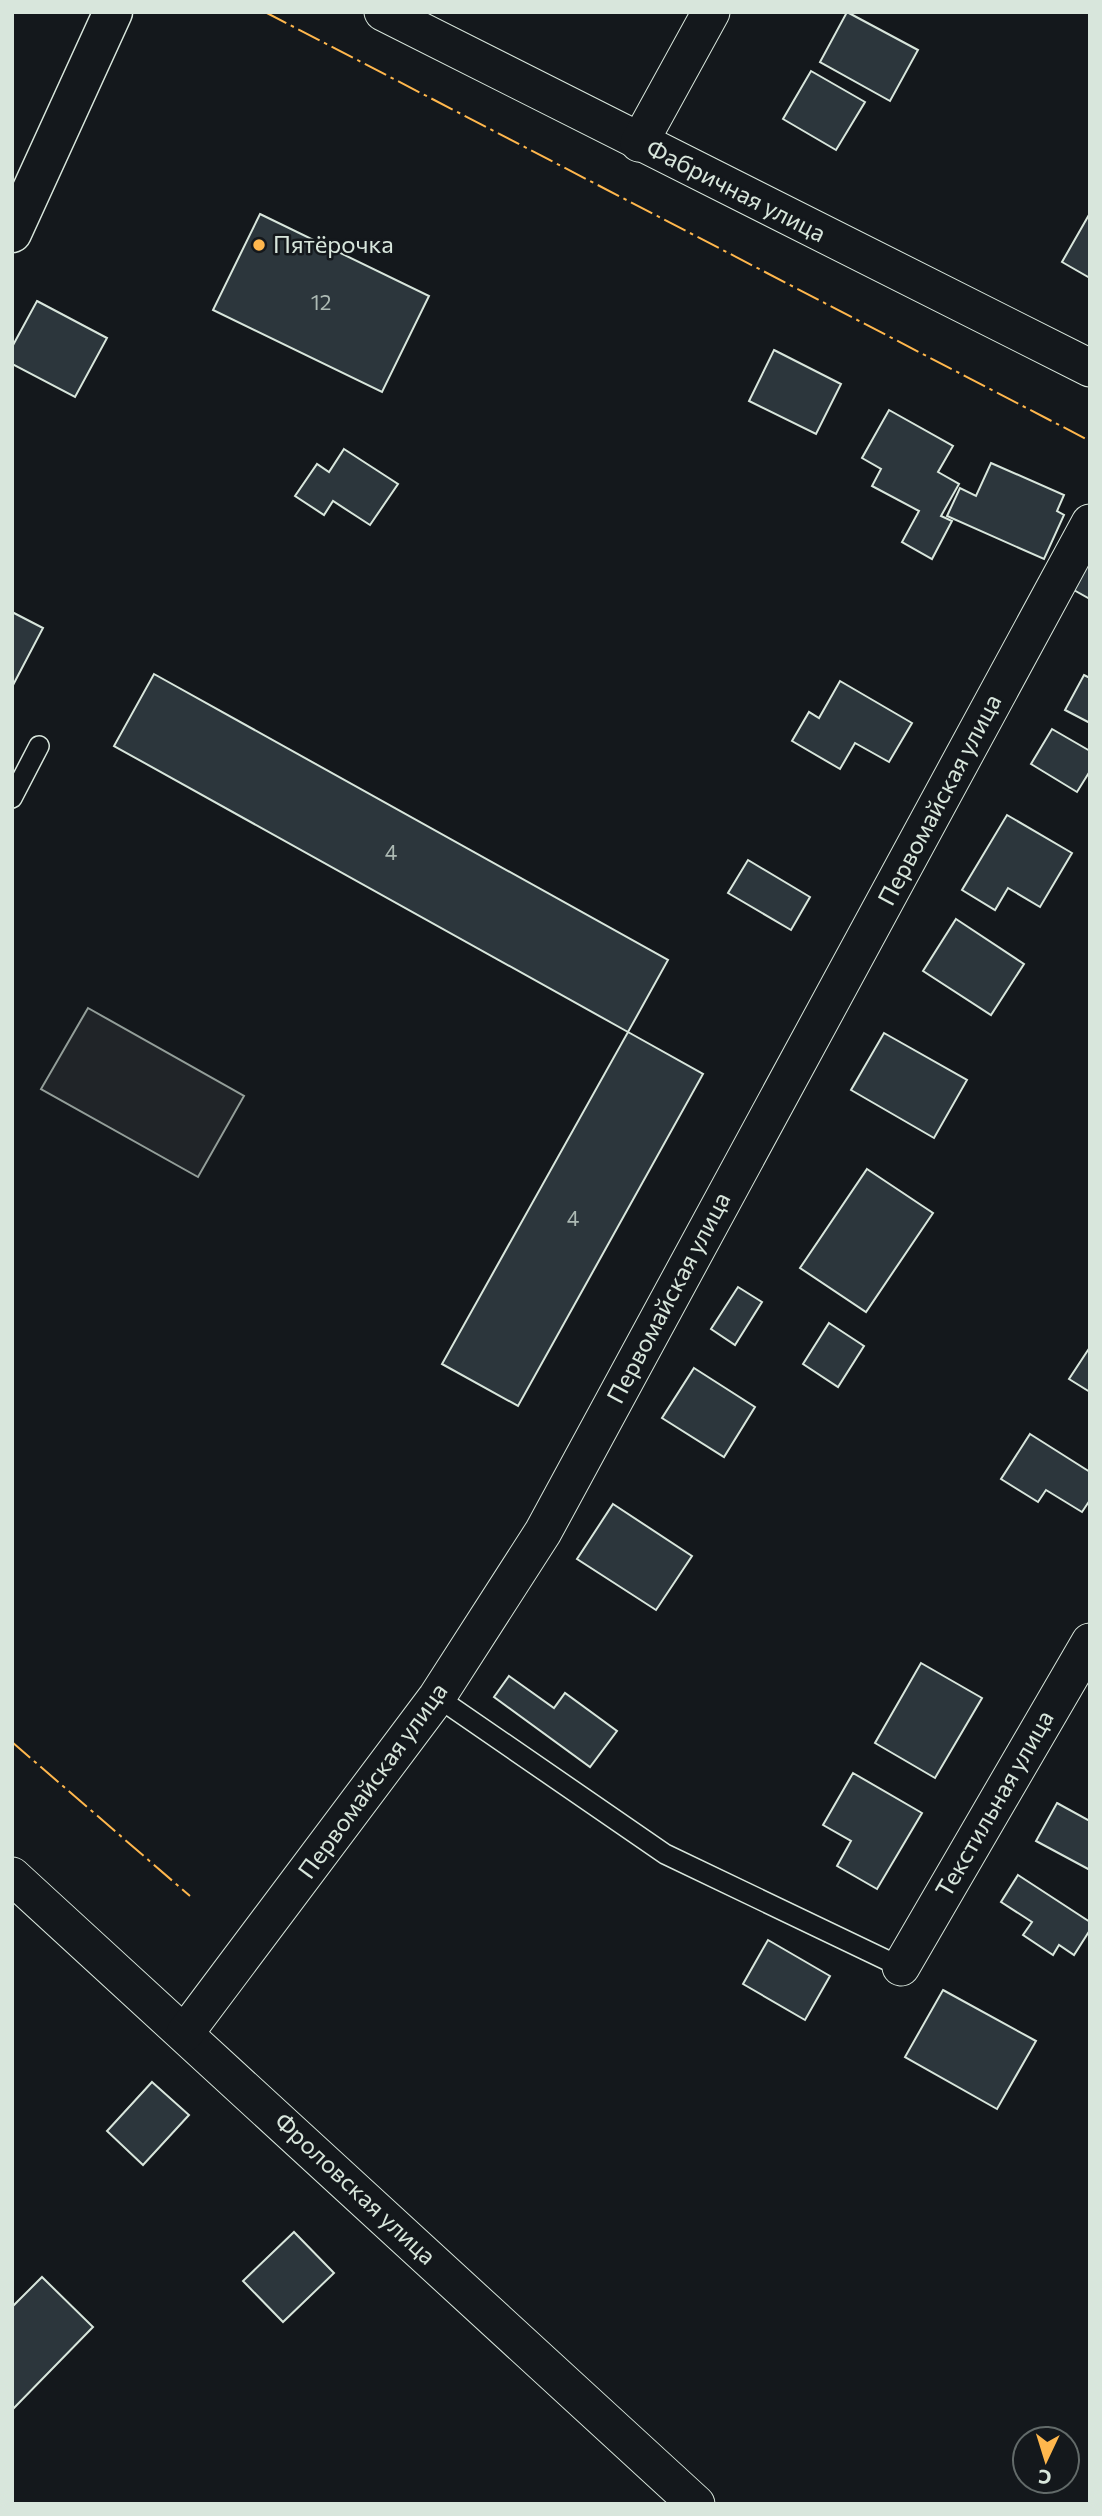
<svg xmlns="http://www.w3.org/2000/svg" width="1102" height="2516" viewBox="0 0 1102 2516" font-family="Commissioner,sans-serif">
	<rect width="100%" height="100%" fill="#14181c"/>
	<path fill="#202428" stroke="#939e99" stroke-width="2" d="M 88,1008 L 244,1096 L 198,1177 L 41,1089 Z"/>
	<g fill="#2c363c" stroke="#d8e6dc" stroke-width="2">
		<path d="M 847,12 L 918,50 L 890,101 L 820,62 Z"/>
		<path d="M 811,71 L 865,102 L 836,150 L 783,119 Z"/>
		<path d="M 1090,213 L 1090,278 L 1062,262 Z"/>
		<path d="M 260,214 L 429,296 L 382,392 L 213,310 Z"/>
		<path d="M 37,301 L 107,338 L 75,397 L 12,364 L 12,347 Z"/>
		<path d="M 774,350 L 841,384 L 816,434 L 749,401 Z"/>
		<path d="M 889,410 L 953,446 L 938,472 L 959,484 L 941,516 L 952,521 L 932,559 L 902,542 L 919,511 L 872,486 L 881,469 L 862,458 Z"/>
		<path d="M 344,449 L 398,484 L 370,525 L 333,501 L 324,515 L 295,496 L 317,464 L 329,472 Z"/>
		<path d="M 991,463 L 1064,495 L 1057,511 L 1064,515 L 1044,559 L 947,516 L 960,488 L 976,496 Z"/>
		<path d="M 1090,559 L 1090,599 L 1072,589 Z"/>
		<path d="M 12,612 L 43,628 L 12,687 Z"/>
		<path d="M 154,674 L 668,960 L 628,1032 L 114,746 Z"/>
		<path d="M 1084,675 L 1090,678 L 1090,723 L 1065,710 Z"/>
		<path d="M 840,681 L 912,723 L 889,762 L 855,743 L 840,769 L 792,741 L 809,712 L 819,718 Z"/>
		<path d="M 1052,729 L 1090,751 L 1090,771 L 1077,792 L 1031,764 Z"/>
		<path d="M 1007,815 L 1072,853 L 1040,907 L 1008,888 L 995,910 L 962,890 Z"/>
		<path d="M 748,860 L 810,897 L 791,930 L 728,893 Z"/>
		<path d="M 956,919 L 1024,964 L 991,1015 L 923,971 Z"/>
		<path d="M 628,1032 L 703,1074 L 518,1406 L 442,1364 Z"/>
		<path d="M 884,1033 L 967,1080 L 934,1138 L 851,1090 Z"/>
		<path d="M 867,1169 L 933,1213 L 866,1312 L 800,1268 Z"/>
		<path d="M 738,1287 L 762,1302 L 735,1345 L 711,1329 Z"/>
		<path d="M 829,1323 L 864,1346 L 838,1387 L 803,1364 Z"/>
		<path d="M 1090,1347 L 1090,1392 L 1069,1379 Z"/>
		<path d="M 694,1368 L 755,1407 L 724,1457 L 662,1418 Z"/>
		<path d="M 1030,1434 L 1090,1472 L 1090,1500 L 1082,1512 L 1046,1490 L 1038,1502 L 1001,1479 Z"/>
		<path d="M 613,1504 L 692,1556 L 656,1610 L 577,1559 Z"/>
		<path d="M 921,1663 L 982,1698 L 935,1778 L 875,1743 Z"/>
		<path d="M 509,1676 L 554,1708 L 565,1693 L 617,1731 L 590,1767 L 494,1697 Z"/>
		<path d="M 853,1773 L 922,1813 L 877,1889 L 837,1866 L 851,1841 L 823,1825 Z"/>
		<path d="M 1057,1803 L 1090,1821 L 1090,1870 L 1036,1841 Z"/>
		<path d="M 1018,1875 L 1090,1922 L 1090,1930 L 1074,1955 L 1059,1945 L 1053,1955 L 1023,1935 L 1032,1922 L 1001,1902 Z"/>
		<path d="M 768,1940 L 830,1976 L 805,2020 L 743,1984 Z"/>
		<path d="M 943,1990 L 1036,2041 L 997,2109 L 905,2057 Z"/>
		<path d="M 152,2082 L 189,2115 L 143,2165 L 107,2131 Z"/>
		<path d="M 294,2232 L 334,2273 L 283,2322 L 243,2281 Z"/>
		<path d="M 42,2277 L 93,2327 L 12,2410 L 12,2307 Z"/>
	</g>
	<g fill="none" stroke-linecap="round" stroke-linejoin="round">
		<g stroke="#d8e6dc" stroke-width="22">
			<g id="service">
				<path d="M 12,798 L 39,746"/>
				<path d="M 437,1697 L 665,1854 L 901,1967"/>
			</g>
		</g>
		<g stroke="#d8e6dc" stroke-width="39">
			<g id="minor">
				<path d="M 383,12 L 1090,368"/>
				<path d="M 639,143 L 711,12"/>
				<path d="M 12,1876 L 696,2504"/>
				<path d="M 901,1967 L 1090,1642"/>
				<path d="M 185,2033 L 437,1697 L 543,1532 L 1090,523"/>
			</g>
		</g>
		<g stroke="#d8e6dc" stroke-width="41">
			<path id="tertiary" d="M 12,233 L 113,12"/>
		</g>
		<use href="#service" stroke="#14181c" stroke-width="19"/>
		<use href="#minor" stroke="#14181c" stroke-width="37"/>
		<use href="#tertiary" stroke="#14181c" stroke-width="38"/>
		<g stroke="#ffb74d" stroke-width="2" stroke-dasharray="24 5 3.5 5" stroke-linecap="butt">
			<path d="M 265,12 L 1090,441"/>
			<path d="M 12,1742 L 190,1896"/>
		</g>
	</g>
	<circle fill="#ffb74d" stroke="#14181c" stroke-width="2.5" cx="259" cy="245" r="7"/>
	<g text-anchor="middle" stroke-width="5" stroke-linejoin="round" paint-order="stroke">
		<g font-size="21" fill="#adbab4">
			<text x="321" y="310">12</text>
			<text x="391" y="860">4</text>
			<text x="573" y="1226">4</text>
		</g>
		<g font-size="24" fill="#d8e6dc" stroke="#14181c">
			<text transform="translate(736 191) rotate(27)" y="8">Фабричная улица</text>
			<text transform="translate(940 800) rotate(-62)" y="8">Первомайская улица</text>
			<text transform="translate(669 1298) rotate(-62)" y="8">Первомайская улица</text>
			<text transform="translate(373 1781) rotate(-54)" y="8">Первомайская улица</text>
			<text transform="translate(995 1804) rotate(-60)" y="8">Текстильная улица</text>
			<text transform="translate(355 2189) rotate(43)" y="8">Фроловская улица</text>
		</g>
		<g font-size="24" fill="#d8e6dc" stroke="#14181c" text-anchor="start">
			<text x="273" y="253">Пятёрочка</text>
		</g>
	</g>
	<rect width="1102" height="2516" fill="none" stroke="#d8e6dc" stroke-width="28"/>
	<g transform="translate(1046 2460) rotate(184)"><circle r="33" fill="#14181c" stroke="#626a69" stroke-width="2"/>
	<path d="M0-5L12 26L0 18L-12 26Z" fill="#ffb74d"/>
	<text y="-10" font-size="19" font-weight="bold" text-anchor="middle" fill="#d8e6dc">С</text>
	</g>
</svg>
